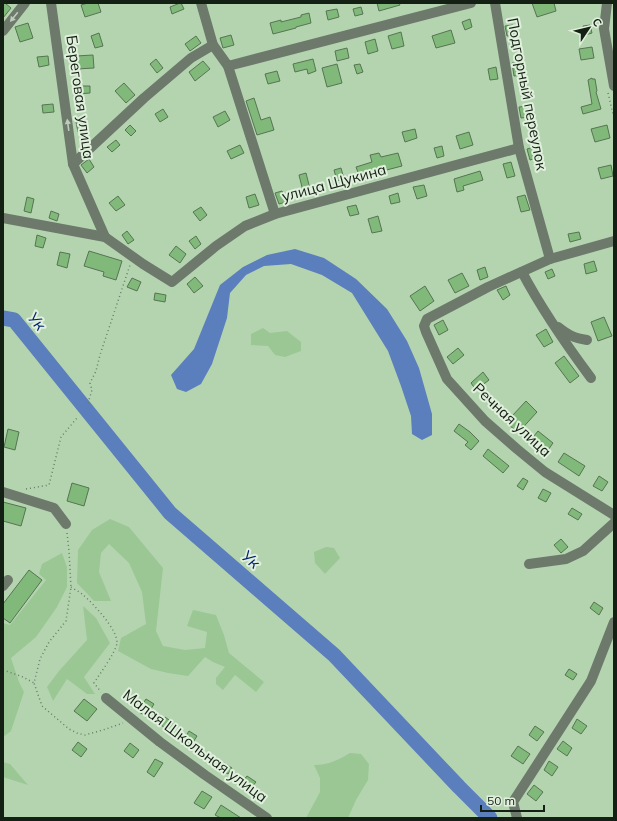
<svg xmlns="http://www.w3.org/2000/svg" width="617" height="821" viewBox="0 0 617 821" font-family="Mulish,sans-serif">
	<rect width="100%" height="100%" fill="#b4d4b0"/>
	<g fill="#9bc795">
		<path d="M 263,328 L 270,333 L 287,331 L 301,342 L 301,351 L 285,357 L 275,355 L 268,346 L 251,345 L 251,334 Z"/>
		<path d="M 110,519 L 129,527 L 163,568 L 156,631 L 163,646 L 185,650 L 205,648 L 207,632 L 187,626 L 193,610 L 216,615 L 224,635 L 229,653 L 264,682 L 256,692 L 235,675 L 223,690 L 216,684 L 216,678 L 225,667 L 213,662 L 205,657 L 188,676 L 168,673 L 151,669 L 118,651 L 121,638 L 146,624 L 142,592 L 129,563 L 109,544 L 101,553 L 99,572 L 111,601 L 94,601 L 77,583 L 78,550 L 92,530 Z"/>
		<path d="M 326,547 L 334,548 L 340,558 L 325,574 L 315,563 L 314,552 Z"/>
		<path d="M 62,553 L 67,567 L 67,587 L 57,607 L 36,637 L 11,658 L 19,682 L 24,692 L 11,731 L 3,737 L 3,623 L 10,625 L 46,580 L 39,574 L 42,564 Z"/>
		<path d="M 83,606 L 96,618 L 110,643 L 84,677 L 95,694 L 87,694 L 67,679 L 53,701 L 47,687 L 59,671 L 87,640 Z"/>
		<path d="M 350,753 L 361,754 L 369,764 L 368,780 L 356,800 L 348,818 L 306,818 L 320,792 L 320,778 L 314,765 C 329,765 338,760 350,753 Z"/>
		<path d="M 3,762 L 10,764 L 28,785 L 3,777 Z"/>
	</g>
	<path fill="#5b7ebd" d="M 295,249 L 324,258 L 356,279 L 387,309 L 407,341 L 419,368 L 432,414 L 432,435 L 422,440 L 412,434 L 411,416 L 401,386 L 388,351 L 352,293 L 322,275 L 291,264 L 264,266 L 246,275 L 230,293 L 227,318 L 212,364 L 201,384 L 186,392 L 177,389 L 171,375 L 194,349 L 220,285 L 243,267 L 267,255 Z"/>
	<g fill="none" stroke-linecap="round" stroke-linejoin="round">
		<path stroke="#5b7ebd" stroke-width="15" d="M 3,318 L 14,320 L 170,513 L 334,655 L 459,787 L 490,818"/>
	</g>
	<g fill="#81b97a" stroke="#577453">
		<path d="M 3,3 L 5,3 L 11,8 L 3,18 Z"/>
		<path d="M 88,3 L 98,3 L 101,12 L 85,17 L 81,5 Z"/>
		<path d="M 180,3 L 181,3 L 184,9 L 172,14 L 170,7 Z"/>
		<path d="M 377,3 L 399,3 L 400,5 L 379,11 Z"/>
		<path d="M 532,3 L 554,3 L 556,11 L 537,17 Z"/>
		<path d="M 361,7 L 363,14 L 355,16 L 353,9 Z"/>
		<path d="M 337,9 L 339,17 L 328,20 L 326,11 Z"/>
		<path d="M 309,13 L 311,23 L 296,27 L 296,28 L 273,34 L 270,23 L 281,20 L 281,22 L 301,17 L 301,15 Z"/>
		<path d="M 470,19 L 472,27 L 465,30 L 462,22 Z"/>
		<path d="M 28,23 L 33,38 L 20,42 L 15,27 Z"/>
		<path d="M 513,25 L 514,35 L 507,36 L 505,26 Z"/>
		<path d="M 590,25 L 592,33 L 585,35 L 583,26 Z"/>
		<path d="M 451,30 L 455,43 L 436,48 L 432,36 Z"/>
		<path d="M 401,32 L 404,46 L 392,49 L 388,36 Z"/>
		<path d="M 99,33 L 103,46 L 95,48 L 91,36 Z"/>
		<path d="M 231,35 L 234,45 L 223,48 L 220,38 Z"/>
		<path d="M 196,36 L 201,43 L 190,51 L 185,44 Z"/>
		<path d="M 375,39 L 378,51 L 368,54 L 365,42 Z"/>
		<path d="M 592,47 L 594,58 L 581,60 L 579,49 Z"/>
		<path d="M 347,48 L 349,58 L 337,61 L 335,51 Z"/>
		<path d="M 93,55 L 94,68 L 77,69 L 76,56 Z"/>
		<path d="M 48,56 L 49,65 L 39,67 L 37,57 Z"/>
		<path d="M 156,59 L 163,68 L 157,73 L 150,64 Z"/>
		<path d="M 313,59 L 316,71 L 308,74 L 307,69 L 295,72 L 293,64 Z"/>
		<path d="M 203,61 L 210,69 L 195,81 L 189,72 Z"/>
		<path d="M 520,62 L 523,75 L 514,76 L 512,63 Z"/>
		<path d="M 337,64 L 342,83 L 327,87 L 322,68 Z"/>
		<path d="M 360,64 L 363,72 L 357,74 L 354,65 Z"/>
		<path d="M 496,67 L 498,79 L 490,80 L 488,69 Z"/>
		<path d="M 277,71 L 280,81 L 268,84 L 265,74 Z"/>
		<path d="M 592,78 L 592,79 L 595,79 L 597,91 L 596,92 L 601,109 L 583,114 L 581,107 L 592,104 L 588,80 Z"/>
		<path d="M 124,83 L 135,95 L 126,103 L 115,91 Z"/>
		<path d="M 77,86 L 90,86 L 90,93 L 78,94 Z"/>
		<path d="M 254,98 L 261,120 L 270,117 L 274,130 L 257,135 L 246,101 Z"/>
		<path d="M 53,104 L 54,112 L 43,113 L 42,105 Z"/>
		<path d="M 528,106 L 530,117 L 521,118 L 519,107 Z"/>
		<path d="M 163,109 L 168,117 L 160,122 L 155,114 Z"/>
		<path d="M 225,111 L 230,120 L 218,127 L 213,117 Z"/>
		<path d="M 83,121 L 84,130 L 78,132 L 76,122 Z"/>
		<path d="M 130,125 L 136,131 L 131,136 L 125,130 Z"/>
		<path d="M 607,125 L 610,138 L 595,142 L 591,129 Z"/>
		<path d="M 415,129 L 417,138 L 405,142 L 402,132 Z"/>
		<path d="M 469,132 L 473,145 L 460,149 L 456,136 Z"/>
		<path d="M 116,140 L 120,145 L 112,152 L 107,147 Z"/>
		<path d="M 240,145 L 244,153 L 231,159 L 227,151 Z"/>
		<path d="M 442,146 L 444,156 L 437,158 L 434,148 Z"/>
		<path d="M 537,146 L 540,157 L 530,160 L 527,149 Z"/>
		<path d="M 379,153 L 381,157 L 398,153 L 402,166 L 375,173 L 374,171 L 359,175 L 356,167 L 372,162 L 370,155 Z"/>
		<path d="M 89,159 L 94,167 L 87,173 L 81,165 Z"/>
		<path d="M 511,162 L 515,176 L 507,178 L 503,164 Z"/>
		<path d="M 611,165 L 613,176 L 601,179 L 598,168 Z"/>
		<path d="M 341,168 L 344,179 L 337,181 L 334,170 Z"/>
		<path d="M 480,171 L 483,180 L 463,186 L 464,190 L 457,192 L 454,179 Z"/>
		<path d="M 306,173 L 310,189 L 303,191 L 299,175 Z"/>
		<path d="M 424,185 L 427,196 L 417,199 L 413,187 Z"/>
		<path d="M 282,191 L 286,202 L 279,204 L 275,193 Z"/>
		<path d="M 398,193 L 400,202 L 391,204 L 389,196 Z"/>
		<path d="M 255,194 L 259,205 L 249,208 L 246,197 Z"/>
		<path d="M 525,195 L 530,210 L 521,212 L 517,197 Z"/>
		<path d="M 118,196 L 125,205 L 116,211 L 109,203 Z"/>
		<path d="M 27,197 L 34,199 L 31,213 L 24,211 Z"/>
		<path d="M 356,205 L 359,214 L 350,216 L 347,207 Z"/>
		<path d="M 201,207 L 207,215 L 200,221 L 193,212 Z"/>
		<path d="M 51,211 L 59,214 L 57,221 L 49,218 Z"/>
		<path d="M 378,216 L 382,231 L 372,233 L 368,219 Z"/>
		<path d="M 127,231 L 134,240 L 128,244 L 122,235 Z"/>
		<path d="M 579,232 L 581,239 L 570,242 L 568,234 Z"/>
		<path d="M 37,235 L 46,238 L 43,248 L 35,246 Z"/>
		<path d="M 196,236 L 201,244 L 195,249 L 189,241 Z"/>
		<path d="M 176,246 L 186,254 L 180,263 L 169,255 Z"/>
		<path d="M 89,251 L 122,261 L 116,280 L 103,276 L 104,272 L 84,266 Z"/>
		<path d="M 60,252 L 70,254 L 67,268 L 57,265 Z"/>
		<path d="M 594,261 L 597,271 L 586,274 L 584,264 Z"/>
		<path d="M 485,267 L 488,277 L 480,280 L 477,270 Z"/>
		<path d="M 552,269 L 555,276 L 548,279 L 545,272 Z"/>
		<path d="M 462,273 L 469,286 L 455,293 L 448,280 Z"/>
		<path d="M 195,277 L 203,286 L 194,293 L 187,284 Z"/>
		<path d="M 132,278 L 141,282 L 137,291 L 127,287 Z"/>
		<path d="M 425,286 L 434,301 L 420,311 L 410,296 Z"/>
		<path d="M 506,286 L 510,295 L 503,300 L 497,290 Z"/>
		<path d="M 155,293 L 166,295 L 165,302 L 154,300 Z"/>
		<path d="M 604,317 L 612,336 L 598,341 L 591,322 Z"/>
		<path d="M 443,320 L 448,330 L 439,335 L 434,325 Z"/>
		<path d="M 546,329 L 553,342 L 544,347 L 536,335 Z"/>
		<path d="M 458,348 L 464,355 L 453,364 L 447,357 Z"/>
		<path d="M 564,356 L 579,376 L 570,383 L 555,363 Z"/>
		<path d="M 483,372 L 489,380 L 476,390 L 471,383 Z"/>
		<path d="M 526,401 L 537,412 L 518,433 L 507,423 L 512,416 Z"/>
		<path d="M 459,424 L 470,432 L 479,441 L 471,450 L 465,445 L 468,442 L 454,431 Z"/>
		<path d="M 8,429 L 19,432 L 15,450 L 4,447 Z"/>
		<path d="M 538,431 L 553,443 L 546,453 L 530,441 Z"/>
		<path d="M 488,449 L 509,466 L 503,473 L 483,456 Z"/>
		<path d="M 564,453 L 585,466 L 579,476 L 558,462 Z"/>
		<path d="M 599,476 L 608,482 L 602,491 L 593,486 Z"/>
		<path d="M 523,478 L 528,481 L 523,490 L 517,486 Z"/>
		<path d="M 72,483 L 89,488 L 84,506 L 67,501 Z"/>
		<path d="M 543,489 L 551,493 L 546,502 L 538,498 Z"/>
		<path d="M 3,502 L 26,508 L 21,526 L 3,521 Z"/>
		<path d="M 572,508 L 582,514 L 578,520 L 568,514 Z"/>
		<path d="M 561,539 L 568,547 L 561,553 L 554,545 Z"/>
		<path d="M 29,570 L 42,580 L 10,623 L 3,618 L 3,604 Z"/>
		<path d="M 594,602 L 603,608 L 599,615 L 590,608 Z"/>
		<path d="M 569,669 L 577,674 L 573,680 L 565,675 Z"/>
		<path d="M 84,699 L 97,709 L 87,721 L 74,711 Z"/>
		<path d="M 146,699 L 154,704 L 146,717 L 138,711 Z"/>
		<path d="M 165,717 L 173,723 L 167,730 L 160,724 Z"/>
		<path d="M 577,719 L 587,726 L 581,734 L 572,728 Z"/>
		<path d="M 535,726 L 544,732 L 537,741 L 529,735 Z"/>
		<path d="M 189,731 L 197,736 L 190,747 L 182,742 Z"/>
		<path d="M 563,741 L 572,748 L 567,756 L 557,749 Z"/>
		<path d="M 78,742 L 87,749 L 81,757 L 72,750 Z"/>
		<path d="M 130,743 L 139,750 L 133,758 L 124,751 Z"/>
		<path d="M 518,746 L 530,754 L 523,764 L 511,756 Z"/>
		<path d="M 155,759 L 163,763 L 154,777 L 147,772 Z"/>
		<path d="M 549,761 L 558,767 L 552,776 L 544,770 Z"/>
		<path d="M 224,763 L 232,768 L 228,774 L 220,769 Z"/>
		<path d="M 247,776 L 256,782 L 250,789 L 241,783 Z"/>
		<path d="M 534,785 L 543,792 L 536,801 L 527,794 Z"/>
		<path d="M 202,791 L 212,797 L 204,809 L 194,803 Z"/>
		<path d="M 221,805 L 241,818 L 221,818 L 215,815 Z"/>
	</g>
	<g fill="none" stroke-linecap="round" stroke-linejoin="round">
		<g stroke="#687e65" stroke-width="1.5" stroke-dasharray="1 3" stroke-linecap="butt">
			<path d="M 608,93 L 614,118"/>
			<path d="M 88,403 L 92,390 L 90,383 L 96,371 L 100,355 L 130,265"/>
			<path d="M 26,489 L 49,485 L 61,437 L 77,418"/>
			<path d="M 67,533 L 69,551 L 71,587 L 66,621 L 49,642 L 40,659 L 34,683 L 42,706 L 69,729 L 77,733 L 85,735 L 103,730 L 123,723"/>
			<path d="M 71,587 C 74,589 78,591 82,594 C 92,602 118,630 117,643 C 116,652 99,675 94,683 L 101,692"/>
			<path d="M 3,670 L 23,677 L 34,683"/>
		</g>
		<g stroke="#6c796b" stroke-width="10">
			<path d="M 51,3 L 73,164 L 105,237"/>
			<path d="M 201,3 L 213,45 L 228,66 L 275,214"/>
			<path d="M 495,3 L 519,148 L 550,259"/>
			<path d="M 607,3 L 604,29 L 614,86"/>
			<path d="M 3,31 L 25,3"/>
			<path d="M 228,66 L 471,3"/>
			<path d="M 73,164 L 144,98 L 191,58 L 213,45"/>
			<path d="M 3,218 L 105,237 L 143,264 L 172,282 L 216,246 L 245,226 L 275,214 L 519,148"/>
			<path d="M 614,241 L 550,259 L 488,287 L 427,319 L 424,326 L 426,332 L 447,379 L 485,421 L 517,449 L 545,472 L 614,515"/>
			<path d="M 522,272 C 542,310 565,343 591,378"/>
			<path d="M 558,327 C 568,335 574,338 587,340"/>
			<path d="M 3,492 L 54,508 L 66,524"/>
			<path d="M 529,564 L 566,559 L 583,551 L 614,523"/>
			<path d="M 3,586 L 8,580"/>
			<path d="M 106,698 L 160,742 L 205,775 L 267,818"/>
			<path d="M 517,818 L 513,802 L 591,681 L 614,622"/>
		</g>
	</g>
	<defs><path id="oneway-solid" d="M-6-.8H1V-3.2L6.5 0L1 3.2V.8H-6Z"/></defs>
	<g fill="#bdccbb">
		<use href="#oneway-solid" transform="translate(14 17) rotate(129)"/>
		<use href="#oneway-solid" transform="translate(68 125) rotate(-98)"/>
	</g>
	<g text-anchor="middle" stroke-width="4" stroke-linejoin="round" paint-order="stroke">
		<g font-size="15" fill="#142013" stroke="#e0f0dd">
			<text transform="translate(527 94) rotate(79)" y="5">Подгорный переулок</text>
			<text transform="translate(80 97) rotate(82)" y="5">Береговая улица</text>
			<text transform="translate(334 183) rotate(-15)" y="5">улица Щукина</text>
			<text transform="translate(512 420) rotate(43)" y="5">Речная улица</text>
			<text transform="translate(195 746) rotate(37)" y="5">Малая Школьная улица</text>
		</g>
		<g font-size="16" font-style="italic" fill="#00236f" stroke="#e0f0dd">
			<text transform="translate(37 321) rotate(50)" y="6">Ук</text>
			<text transform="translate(251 559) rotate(41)" y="6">Ук</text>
		</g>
	</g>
	<rect width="617" height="821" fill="none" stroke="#142013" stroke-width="8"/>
	<g transform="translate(589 28) rotate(55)" stroke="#e0f0dd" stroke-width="3" paint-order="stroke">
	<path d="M0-3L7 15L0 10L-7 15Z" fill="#142013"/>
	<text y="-6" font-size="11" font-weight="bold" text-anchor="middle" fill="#142013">С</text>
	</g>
	<path d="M481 805v6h63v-6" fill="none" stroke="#142013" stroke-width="2"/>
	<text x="487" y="805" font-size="12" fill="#142013" stroke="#e0f0dd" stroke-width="3" paint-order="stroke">50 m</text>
</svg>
